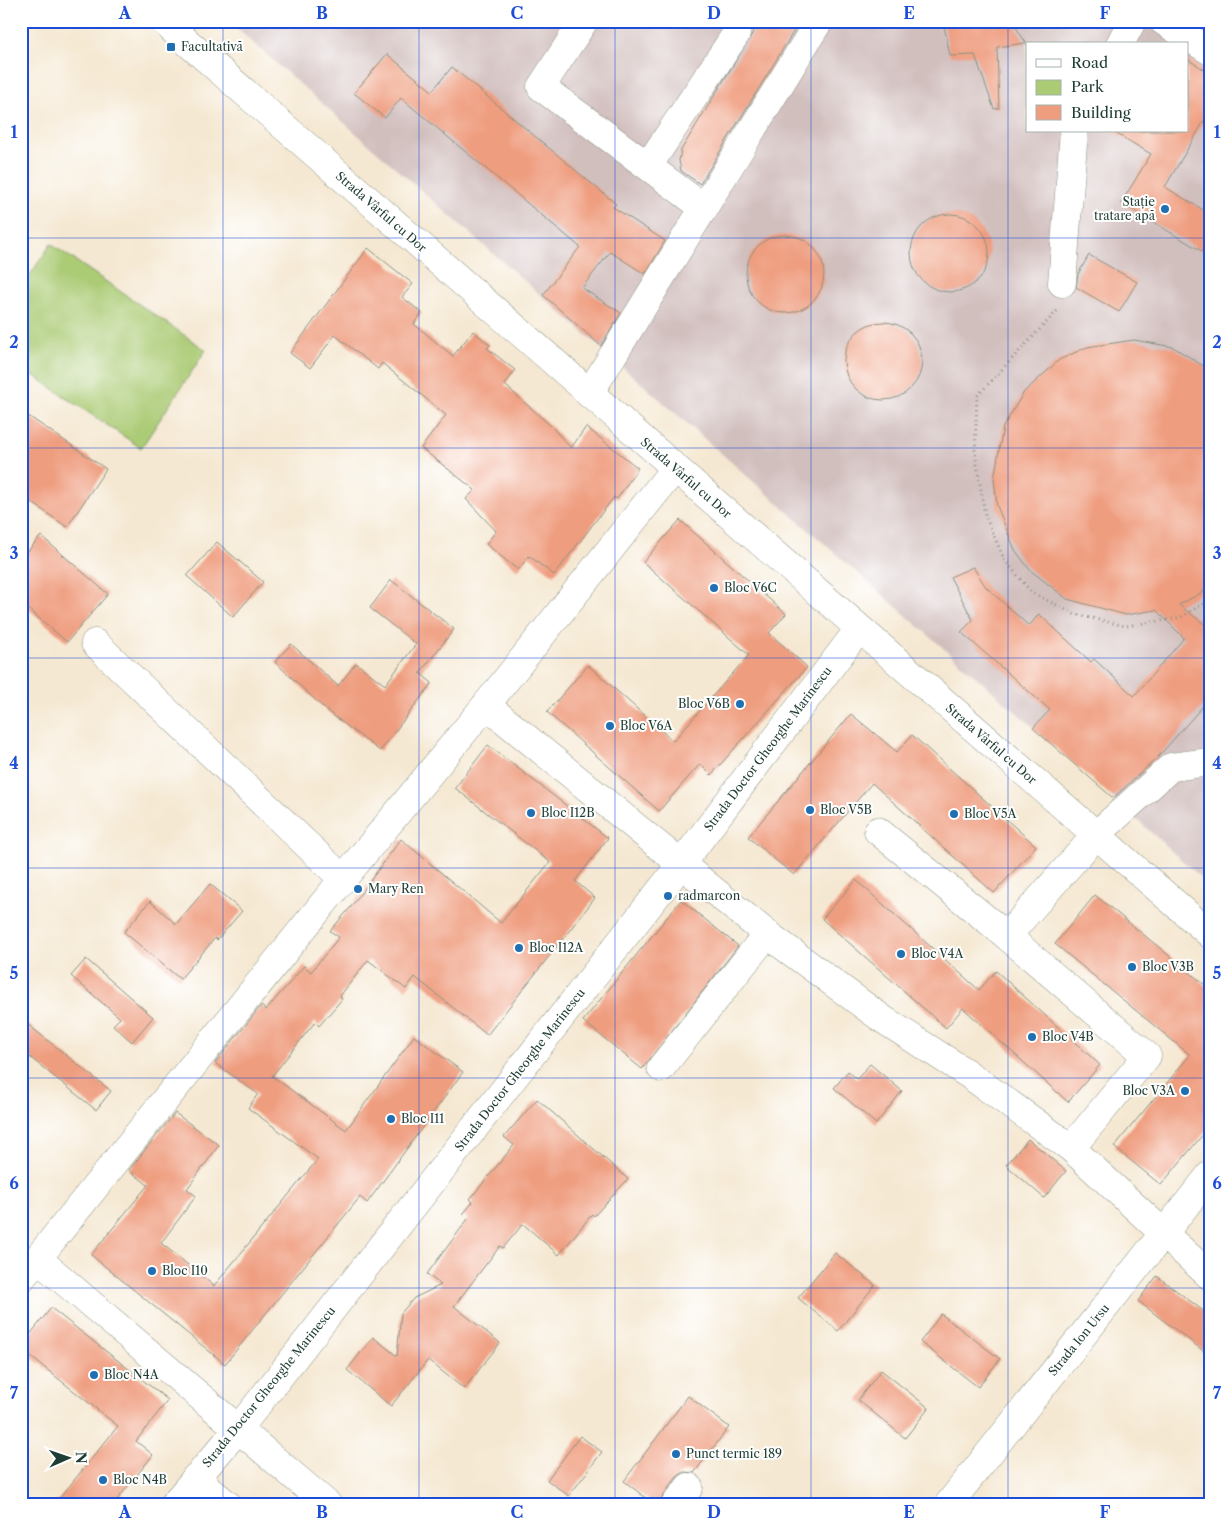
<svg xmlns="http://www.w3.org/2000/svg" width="1231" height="1526" viewBox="0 0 1231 1526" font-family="'Libre Caslon Text',serif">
	<rect width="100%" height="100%" fill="#fff"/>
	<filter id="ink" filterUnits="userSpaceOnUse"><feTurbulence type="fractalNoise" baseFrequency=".02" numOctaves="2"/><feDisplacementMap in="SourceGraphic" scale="10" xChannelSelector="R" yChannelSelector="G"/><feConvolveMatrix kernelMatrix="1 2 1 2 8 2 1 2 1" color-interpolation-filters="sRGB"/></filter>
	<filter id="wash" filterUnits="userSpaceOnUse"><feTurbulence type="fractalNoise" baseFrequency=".0096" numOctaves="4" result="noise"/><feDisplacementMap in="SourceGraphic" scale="20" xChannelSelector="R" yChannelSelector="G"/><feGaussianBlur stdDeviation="1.12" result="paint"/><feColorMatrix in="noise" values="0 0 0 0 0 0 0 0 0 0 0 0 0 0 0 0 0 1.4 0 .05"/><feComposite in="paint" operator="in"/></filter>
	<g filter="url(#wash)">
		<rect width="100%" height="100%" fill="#f5e8d2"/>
		<path fill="#d1bfbe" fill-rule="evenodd" d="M 228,21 L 1210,21 L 1210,886 L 1087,774 ZM 1027,44 L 1187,44 L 1187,131 L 1027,131 Z"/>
		<path fill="#abcb74" stroke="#658454" d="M 51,244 L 206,350 L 141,448 L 21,367 L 21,288 Z"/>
		<g id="blocks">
			<g fill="#ef9d7f">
				<path d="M 760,21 L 800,21 L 700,184 L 681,171 L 679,160 L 681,150 Z"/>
				<path d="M 943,21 L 1012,21 L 1026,43 L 997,47 L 999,108 L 994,109 L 975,55 L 950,56 Z"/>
				<path d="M 387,54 L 432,91 L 452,67 L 616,204 L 613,207 L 665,241 L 645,274 L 610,252 L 582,288 L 621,313 L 601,346 L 543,295 L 580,247 L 401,98 L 385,118 L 354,93 Z"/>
				<path d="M 1187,59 L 1210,73 L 1210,111 L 1165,187 L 1210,214 L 1210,256 L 1121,203 L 1151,154 L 1112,131 L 1187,131 Z"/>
				<circle cx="950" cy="253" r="39"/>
				<circle cx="785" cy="274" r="39"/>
				<path d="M 368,248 L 413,284 L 402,297 L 422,313 L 414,324 L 453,356 L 473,331 L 490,345 L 487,348 L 515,370 L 505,385 L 551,426 L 571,448 L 586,427 L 638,468 L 617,499 L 614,497 L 554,575 L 529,556 L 518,570 L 486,544 L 496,531 L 466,499 L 475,490 L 421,448 L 446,415 L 382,363 L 378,369 L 335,335 L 310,368 L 290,353 Z"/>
				<path d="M 1089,255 L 1137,282 L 1119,312 L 1076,287 L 1078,274 Z"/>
				<circle cx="883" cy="361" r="39"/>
				<path d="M 1134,340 L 1173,347 L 1210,370 L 1210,588 L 1179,605 L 1210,628 L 1210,698 L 1157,758 L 1113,798 L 1033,728 L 1050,710 L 961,632 L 973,620 L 950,577 L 973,567 L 986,587 L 1029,626 L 1039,614 L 1091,662 L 1094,659 L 1134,696 L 1184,638 L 1156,610 L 1126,615 L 1067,599 L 1030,570 L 1015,550 L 997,506 L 994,479 L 1003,427 L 1024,392 L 1059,360 L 1087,347 Z"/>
				<path d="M 21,411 L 106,469 L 67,527 L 21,495 Z"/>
				<path d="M 680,520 L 786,614 L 769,633 L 807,667 L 711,775 L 700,764 L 659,811 L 547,712 L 588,665 L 673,741 L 749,655 L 643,562 Z"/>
				<path d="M 41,536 L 108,594 L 67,642 L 21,603 L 21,559 Z"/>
				<path d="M 217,542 L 263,582 L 233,617 L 187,576 Z"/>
				<path d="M 391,580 L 454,629 L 420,673 L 432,683 L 380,751 L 326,710 L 275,662 L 291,644 L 338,686 L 356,663 L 385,685 L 416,644 L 370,608 Z"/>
				<path d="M 851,714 L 897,752 L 912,735 L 1036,846 L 994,893 L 872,783 L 794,875 L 748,837 Z"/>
				<path d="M 488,745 L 608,838 L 575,881 L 595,898 L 487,1035 L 415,977 L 406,989 L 368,960 L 340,996 L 342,999 L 319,1026 L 315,1022 L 272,1076 L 346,1130 L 414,1036 L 463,1072 L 367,1203 L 360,1197 L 225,1364 L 91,1255 L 148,1185 L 129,1170 L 175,1113 L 219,1145 L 187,1189 L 196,1196 L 161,1243 L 214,1286 L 318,1159 L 248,1108 L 258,1094 L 215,1063 L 261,1006 L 266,1010 L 304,966 L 311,972 L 339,937 L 330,931 L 350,908 L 401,839 L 501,923 L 550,862 L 455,788 Z"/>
				<path d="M 856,880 L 979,990 L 996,971 L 1100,1065 L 1068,1102 L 963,1008 L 946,1028 L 822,919 Z"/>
				<path d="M 210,884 L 242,911 L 217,940 L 215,938 L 180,979 L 124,932 L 150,901 L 176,924 Z"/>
				<path d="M 1095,895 L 1210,989 L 1210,1126 L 1161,1185 L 1114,1147 L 1190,1055 L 1055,944 Z"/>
				<path d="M 681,900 L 738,946 L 642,1069 L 583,1021 Z"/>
				<path d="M 86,959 L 153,1017 L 132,1042 L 113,1025 L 120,1018 L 71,976 Z"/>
				<path d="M 21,1019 L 111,1091 L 96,1110 L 21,1050 Z"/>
				<path d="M 870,1064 L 902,1091 L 876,1124 L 834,1088 L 848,1071 L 857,1079 Z"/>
				<path d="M 537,1099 L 628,1179 L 594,1216 L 592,1214 L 559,1255 L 523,1224 L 503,1248 L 500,1246 L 454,1306 L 500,1343 L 464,1389 L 428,1360 L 391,1406 L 347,1370 L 373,1337 L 397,1356 L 401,1313 L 414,1298 L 441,1285 L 427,1274 L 468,1219 L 463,1214 L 473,1202 L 470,1199 L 514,1145 L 504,1137 Z"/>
				<path d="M 1028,1139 L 1066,1171 L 1044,1198 L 1006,1165 Z"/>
				<path d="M 835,1253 L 875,1285 L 838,1331 L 798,1298 Z"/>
				<path d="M 1157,1276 L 1210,1316 L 1210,1356 L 1138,1301 Z"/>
				<path d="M 51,1308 L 168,1400 L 136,1441 L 153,1455 L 113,1505 L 54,1505 L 118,1426 L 21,1349 L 21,1346 Z"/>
				<path d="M 941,1314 L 1000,1359 L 978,1387 L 920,1342 Z"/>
				<path d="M 881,1370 L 929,1408 L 905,1438 L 858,1400 Z"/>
				<path d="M 688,1396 L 729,1427 L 694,1473 L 684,1472 L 677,1477 L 663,1495 L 660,1505 L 655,1505 L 624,1481 Z"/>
				<path d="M 580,1436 L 602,1452 L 569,1496 L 547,1480 Z"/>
			</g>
		</g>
	</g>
	<g filter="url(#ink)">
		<use href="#blocks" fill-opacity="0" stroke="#8a9283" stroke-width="1"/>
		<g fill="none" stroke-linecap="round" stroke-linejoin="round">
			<g stroke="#8a9283" stroke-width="29">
				<g id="minor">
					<path d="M 163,21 L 1210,934"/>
					<path d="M 584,21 L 541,87 L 704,208"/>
					<path d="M 1163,21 L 1210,51"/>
					<path d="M 1120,44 L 1132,21"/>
					<path d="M 648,166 L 736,34"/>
					<path d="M 1062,283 L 1074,131"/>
					<path d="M 589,394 L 819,21"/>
					<path d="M 95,643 L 343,879"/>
					<path d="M 486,705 L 767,934 L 881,1018 L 968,1074 L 1071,1148 L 1210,1276"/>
					<path d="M 878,831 L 1007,936 L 1147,1056 L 1071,1148"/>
					<path d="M 1007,936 L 1096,835 L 1171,767 L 1210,762"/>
					<path d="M 661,1068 L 767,934"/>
					<path d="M 38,1259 L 328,1505"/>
					<path d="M 21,1279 L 343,879 L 486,705 L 675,468"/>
					<path d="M 195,1478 L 228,1505"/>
					<path d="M 173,1505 L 239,1428 L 682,863 L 859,629"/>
					<path d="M 675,1505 L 689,1487"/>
					<path d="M 948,1505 L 1210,1175"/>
				</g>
			</g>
			<path stroke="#8a9283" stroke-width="3" stroke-dasharray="1 4" stroke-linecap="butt" d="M 1057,311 L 977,396 L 975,452 L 985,515 L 1004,559 L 1031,592 L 1074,614 L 1125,626 L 1179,618 L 1210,600"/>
			<use href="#minor" stroke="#fff" stroke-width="28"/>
		</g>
	</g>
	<path fill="none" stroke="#1d4ed8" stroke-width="1" stroke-opacity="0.55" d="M 223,21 L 223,1505M 419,21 L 419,1505M 615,21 L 615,1505M 811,21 L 811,1505M 1008,21 L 1008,1505M 21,238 L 1210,238M 21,448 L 1210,448M 21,658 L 1210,658M 21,868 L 1210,868M 21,1078 L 1210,1078M 21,1288 L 1210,1288"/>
	<g fill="#1f6fb2" stroke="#fff" stroke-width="2">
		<rect x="166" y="42" width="10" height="10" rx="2.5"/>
		<circle cx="1165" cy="209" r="5"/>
		<circle cx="714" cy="588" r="5"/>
		<circle cx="740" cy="704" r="5"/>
		<circle cx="610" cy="726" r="5"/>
		<circle cx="810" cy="810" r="5"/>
		<circle cx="531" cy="813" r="5"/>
		<circle cx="954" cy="814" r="5"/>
		<circle cx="358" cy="889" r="5"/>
		<circle cx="668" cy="896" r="5"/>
		<circle cx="519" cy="948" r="5"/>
		<circle cx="901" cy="954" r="5"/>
		<circle cx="1132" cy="967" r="5"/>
		<circle cx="1032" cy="1037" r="5"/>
		<circle cx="1185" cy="1091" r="5"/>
		<circle cx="391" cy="1119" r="5"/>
		<circle cx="152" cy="1271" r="5"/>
		<circle cx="94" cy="1375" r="5"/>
		<circle cx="676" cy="1454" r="5"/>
		<circle cx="103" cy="1480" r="5"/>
	</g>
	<g text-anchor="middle" stroke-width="4" stroke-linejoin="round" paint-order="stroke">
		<g font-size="12" fill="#1f3d34" stroke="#fff" text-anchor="start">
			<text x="181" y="51">Facultativă</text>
			<text x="1155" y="206" text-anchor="end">Stație<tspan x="1155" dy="14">tratare apă</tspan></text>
			<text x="724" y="592">Bloc V6C</text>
			<text x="730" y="708" text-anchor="end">Bloc V6B</text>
			<text x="620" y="730">Bloc V6A</text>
			<text x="820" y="814">Bloc V5B</text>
			<text x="541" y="817">Bloc I12B</text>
			<text x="964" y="818">Bloc V5A</text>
			<text x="368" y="893">Mary Ren</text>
			<text x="678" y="900">radmarcon</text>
			<text x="529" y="952">Bloc I12A</text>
			<text x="911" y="958">Bloc V4A</text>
			<text x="1142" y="971">Bloc V3B</text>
			<text x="1042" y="1041">Bloc V4B</text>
			<text x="1175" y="1095" text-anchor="end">Bloc V3A</text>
			<text x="401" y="1123">Bloc I11</text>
			<text x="162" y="1275">Bloc I10</text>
			<text x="104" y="1379">Bloc N4A</text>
			<text x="686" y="1458">Punct termic 189</text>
			<text x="113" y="1484">Bloc N4B</text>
		</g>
		<g font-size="12" fill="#1f3d34" stroke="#fff">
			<text transform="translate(381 212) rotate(41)" y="4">Strada Vârful cu Dor</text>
			<text transform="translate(686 478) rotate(41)" y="4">Strada Vârful cu Dor</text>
			<text transform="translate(991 744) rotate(41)" y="4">Strada Vârful cu Dor</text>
			<text transform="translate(768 749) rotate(-53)" y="4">Strada Doctor Gheorghe Marinescu</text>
			<text transform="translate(520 1070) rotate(-52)" y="4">Strada Doctor Gheorghe Marinescu</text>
			<text transform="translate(1079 1340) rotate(-51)" y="4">Strada Ion Ursu</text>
			<text transform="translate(269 1387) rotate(-51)" y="4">Strada Doctor Gheorghe Marinescu</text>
		</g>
	</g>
	<rect width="1231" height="1526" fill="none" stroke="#fff" stroke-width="55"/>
	<rect x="1026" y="42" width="162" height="90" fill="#ffffff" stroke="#a5b1ae"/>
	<rect x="1036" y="59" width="25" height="8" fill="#ffffff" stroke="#a5b1ae"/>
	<text x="1071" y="68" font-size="15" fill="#1f3d34">Road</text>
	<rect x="1036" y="80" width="25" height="15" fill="#abcb74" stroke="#a5b1ae"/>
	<text x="1071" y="92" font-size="15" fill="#1f3d34">Park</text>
	<rect x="1036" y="105" width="25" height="15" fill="#ef9d7f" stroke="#a5b1ae"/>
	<text x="1071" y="118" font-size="15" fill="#1f3d34">Building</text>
	<g transform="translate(68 1458) rotate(88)" stroke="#ffffff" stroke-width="4" paint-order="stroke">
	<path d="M0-4L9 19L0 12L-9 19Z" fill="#1f3d34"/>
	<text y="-8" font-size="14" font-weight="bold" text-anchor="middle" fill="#1f3d34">N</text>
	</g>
	<rect x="28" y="28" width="1176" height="1470" fill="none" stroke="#1d4ed8" stroke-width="2"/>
	<g font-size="16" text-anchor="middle" font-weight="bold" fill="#1d4ed8">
		<text x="125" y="19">A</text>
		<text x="322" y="19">B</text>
		<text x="517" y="19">C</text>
		<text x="714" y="19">D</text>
		<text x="909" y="19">E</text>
		<text x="1105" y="19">F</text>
		<text x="14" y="138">1</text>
		<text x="1217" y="138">1</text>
		<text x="14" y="348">2</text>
		<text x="1217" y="348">2</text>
		<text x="14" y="559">3</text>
		<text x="1217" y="559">3</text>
		<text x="14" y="769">4</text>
		<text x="1217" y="769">4</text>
		<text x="14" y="979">5</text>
		<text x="1217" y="979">5</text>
		<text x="14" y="1189">6</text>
		<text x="1217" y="1189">6</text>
		<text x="14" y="1399">7</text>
		<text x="1217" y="1399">7</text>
		<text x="125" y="1518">A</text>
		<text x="322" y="1518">B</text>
		<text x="517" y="1518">C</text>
		<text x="714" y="1518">D</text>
		<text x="909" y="1518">E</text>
		<text x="1105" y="1518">F</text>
	</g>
</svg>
